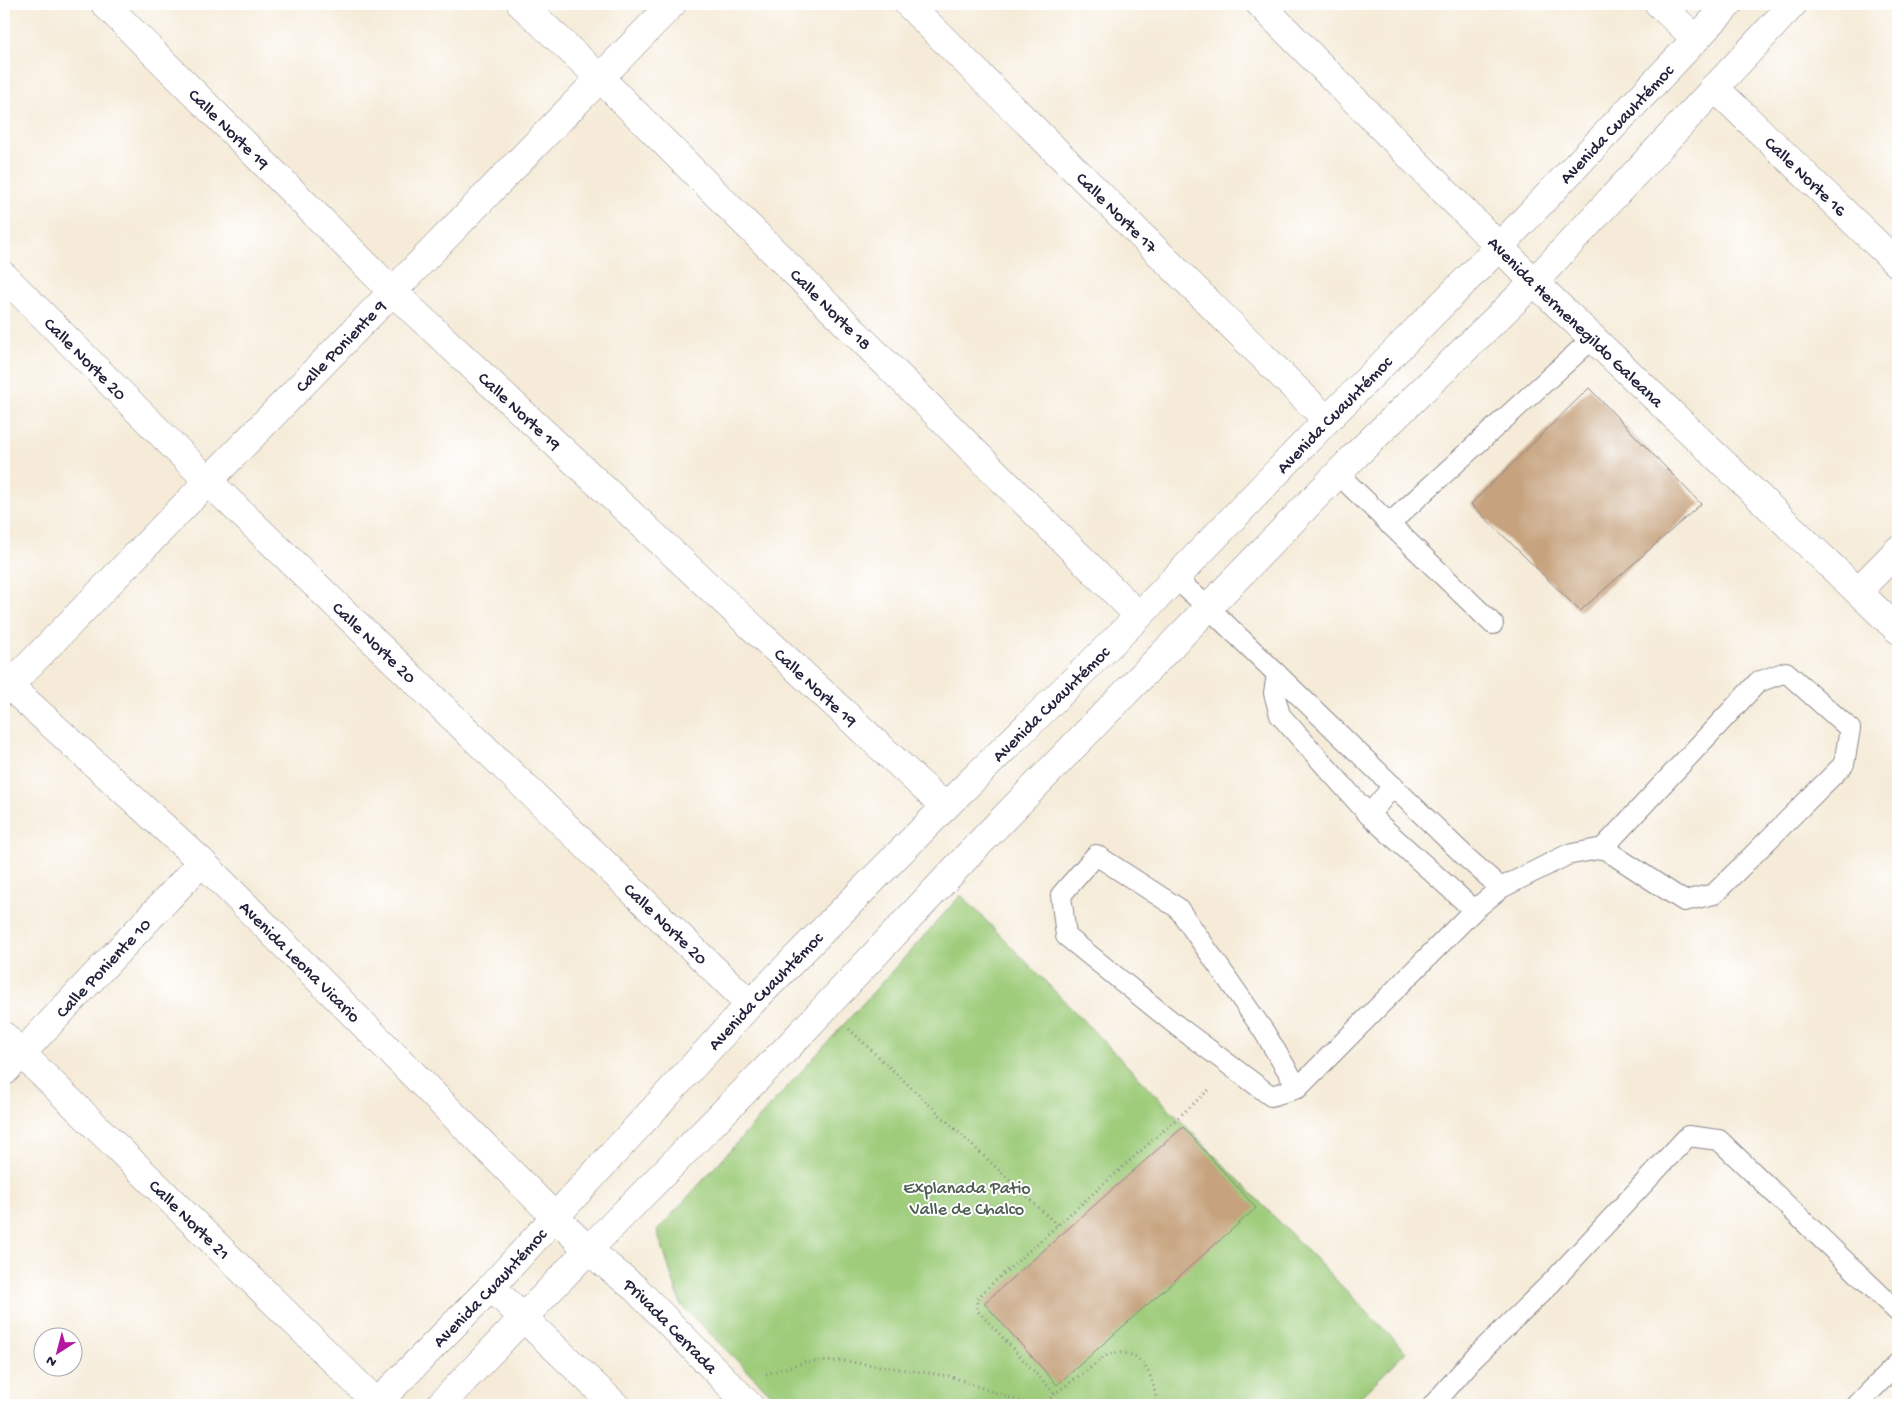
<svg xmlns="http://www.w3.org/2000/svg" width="1902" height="1409" viewBox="0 0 1902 1409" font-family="'Gochi Hand',sans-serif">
	<rect width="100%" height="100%" fill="#fff"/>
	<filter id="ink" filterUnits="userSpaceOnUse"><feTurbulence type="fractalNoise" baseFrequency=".02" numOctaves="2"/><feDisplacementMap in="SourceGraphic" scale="10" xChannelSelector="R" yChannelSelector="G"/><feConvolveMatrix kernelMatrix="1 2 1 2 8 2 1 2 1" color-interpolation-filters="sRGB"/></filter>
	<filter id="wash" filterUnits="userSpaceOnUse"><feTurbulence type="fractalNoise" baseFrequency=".0096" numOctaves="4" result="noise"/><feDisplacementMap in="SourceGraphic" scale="20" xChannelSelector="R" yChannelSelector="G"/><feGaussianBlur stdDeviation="1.12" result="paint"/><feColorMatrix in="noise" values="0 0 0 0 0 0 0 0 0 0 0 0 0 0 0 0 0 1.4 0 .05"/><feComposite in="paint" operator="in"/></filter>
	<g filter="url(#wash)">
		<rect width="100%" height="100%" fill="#f5ebd8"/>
		<path fill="#9ecc7a" stroke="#60775a" d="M 961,895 L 1406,1352 L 1352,1405 L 782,1405 L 681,1305 L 657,1231 Z"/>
		<g id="blocks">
			<g fill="#c6a37e">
				<path d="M 1589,388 L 1701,504 L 1580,611 L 1471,504 Z"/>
				<path d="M 1183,1127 L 1256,1208 L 1057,1385 L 984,1303 Z"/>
			</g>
		</g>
	</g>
	<g filter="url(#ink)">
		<use href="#blocks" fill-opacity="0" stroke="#8c868a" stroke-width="1"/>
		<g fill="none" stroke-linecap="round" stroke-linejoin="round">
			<g stroke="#8c868a" stroke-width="22">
				<g id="lane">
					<path d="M 1338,474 L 1493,624"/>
					<path d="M 1389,524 L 1593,338"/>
					<path d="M 1175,578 L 1209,608 L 1468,859 L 1501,888 L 1567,855 L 1603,848 L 1684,901 L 1714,894 L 1844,764 L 1850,729 L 1786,672 L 1758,682 L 1603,848"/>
					<path d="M 1277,674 L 1274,693 L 1280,715 L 1369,815 L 1474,910 L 1501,888"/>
					<path d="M 1369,815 L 1393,786"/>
					<path d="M 1298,1088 L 1263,1030 L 1178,908 L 1096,855 L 1061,895 L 1066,936 L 1176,1025 L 1271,1096 L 1298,1088 L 1474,910"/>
					<path d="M 1433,1405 L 1473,1359 L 1552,1282 L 1688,1136 L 1719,1140 L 1898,1312"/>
					<path d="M 1857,1405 L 1898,1363"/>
				</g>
			</g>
			<g stroke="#8c868a" stroke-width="29">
				<g id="street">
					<path id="s1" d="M 105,4 L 392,291 L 945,807"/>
					<path id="s2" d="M 521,4 L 600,78 L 1139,616"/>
					<path id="s3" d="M 908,4 L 1327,420"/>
					<path d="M 1659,4 L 1696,39"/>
					<path id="s4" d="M 1714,87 L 1898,264"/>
					<path id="s5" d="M 4,276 L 208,481 L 750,1004"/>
					<path d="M 1858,591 L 1898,550"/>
					<path id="s6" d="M 9,686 L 672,4"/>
					<path id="s7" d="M 4,1036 L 377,1403"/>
					<path id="s8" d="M 4,1072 L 202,862"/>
				</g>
			</g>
			<g stroke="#8c868a" stroke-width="29">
				<g id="secondary">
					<path id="s9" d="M 1260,4 L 1534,282 L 1898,630"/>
					<path id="s10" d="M 4,681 L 202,862 L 588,1250 L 636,1289 L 749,1405"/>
					<path d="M 491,1287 L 615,1405"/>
					<path id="s11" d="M 375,1405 L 491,1287 L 750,1004 L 945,807 L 1139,616 L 1327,420 L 1499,247 L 1729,4"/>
					<path d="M 440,1405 L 588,1250 L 788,1047 L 974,849 L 1355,456 L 1534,282 L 1793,4"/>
				</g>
			</g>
			<g stroke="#8c868a" stroke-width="3" stroke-dasharray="1 4" stroke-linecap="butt">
				<path d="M 849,1029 L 1057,1225"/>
				<path d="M 766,1374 L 805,1362 L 844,1361 L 949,1376 L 1030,1405"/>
				<path d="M 1054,1393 L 977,1310 L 977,1300 L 983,1292 L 1211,1088"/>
				<path d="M 1043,1405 C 1056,1392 1070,1382 1085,1372 C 1093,1366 1105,1354 1114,1353 C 1146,1349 1154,1381 1157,1405"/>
			</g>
			<use href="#lane" stroke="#fff" stroke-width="20"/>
			<use href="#street" stroke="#fff" stroke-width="28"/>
			<use href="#secondary" stroke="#fff" stroke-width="28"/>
		</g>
	</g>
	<g text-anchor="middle" stroke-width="4" stroke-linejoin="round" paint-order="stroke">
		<g font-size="18" fill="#22223b" stroke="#fff">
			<text dy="6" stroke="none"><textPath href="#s11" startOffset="1784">Avenida Cuauhtémoc</textPath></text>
			<text dy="6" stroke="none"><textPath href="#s1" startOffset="176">Calle Norte 19</textPath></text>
			<text dy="6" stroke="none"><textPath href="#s4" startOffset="128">Calle Norte 16</textPath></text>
			<text dy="6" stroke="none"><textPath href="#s3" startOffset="295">Calle Norte 17</textPath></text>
			<text dy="6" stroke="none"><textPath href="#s2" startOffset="435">Calle Norte 18</textPath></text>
			<text dy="6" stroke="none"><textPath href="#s9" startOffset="448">Avenida Hermenegildo Galeana</textPath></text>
			<text dy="6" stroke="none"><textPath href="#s6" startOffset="475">Calle Poniente 9</textPath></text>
			<text dy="6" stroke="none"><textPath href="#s5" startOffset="116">Calle Norte 20</textPath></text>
			<text dy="6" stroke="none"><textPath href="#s1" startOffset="581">Calle Norte 19</textPath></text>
			<text dy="6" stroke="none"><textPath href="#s11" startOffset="1379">Avenida Cuauhtémoc</textPath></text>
			<text dy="6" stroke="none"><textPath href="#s5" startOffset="521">Calle Norte 20</textPath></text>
			<text dy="6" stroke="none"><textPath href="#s1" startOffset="986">Calle Norte 19</textPath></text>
			<text dy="6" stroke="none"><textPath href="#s11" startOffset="974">Avenida Cuauhtémoc</textPath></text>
			<text dy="6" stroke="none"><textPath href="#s5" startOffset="926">Calle Norte 20</textPath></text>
			<text dy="6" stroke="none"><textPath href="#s10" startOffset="408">Avenida Leona Vicario</textPath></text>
			<text dy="6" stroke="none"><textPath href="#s8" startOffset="144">Calle Poniente 10</textPath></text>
			<text dy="6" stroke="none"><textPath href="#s11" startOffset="569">Avenida Cuauhtémoc</textPath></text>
			<text dy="6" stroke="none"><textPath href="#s7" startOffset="261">Calle Norte 21</textPath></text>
			<text dy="6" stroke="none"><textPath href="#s11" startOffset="164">Avenida Cuauhtémoc</textPath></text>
			<text dy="6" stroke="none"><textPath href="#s10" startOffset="928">Privada Cerrada</textPath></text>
		</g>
		<g font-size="18" fill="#4d5e51" stroke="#fff">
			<text x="967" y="1193">Explanada Patio<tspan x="967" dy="21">Valle de Chalco</tspan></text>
		</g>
	</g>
	<rect width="1902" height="1409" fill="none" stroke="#fff" stroke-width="20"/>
	<g transform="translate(58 1352) rotate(216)"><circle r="24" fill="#ffffff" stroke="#a7a7b1"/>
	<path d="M0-4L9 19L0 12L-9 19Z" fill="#b5179e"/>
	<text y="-8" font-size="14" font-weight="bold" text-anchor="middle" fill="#22223b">N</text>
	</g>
</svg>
